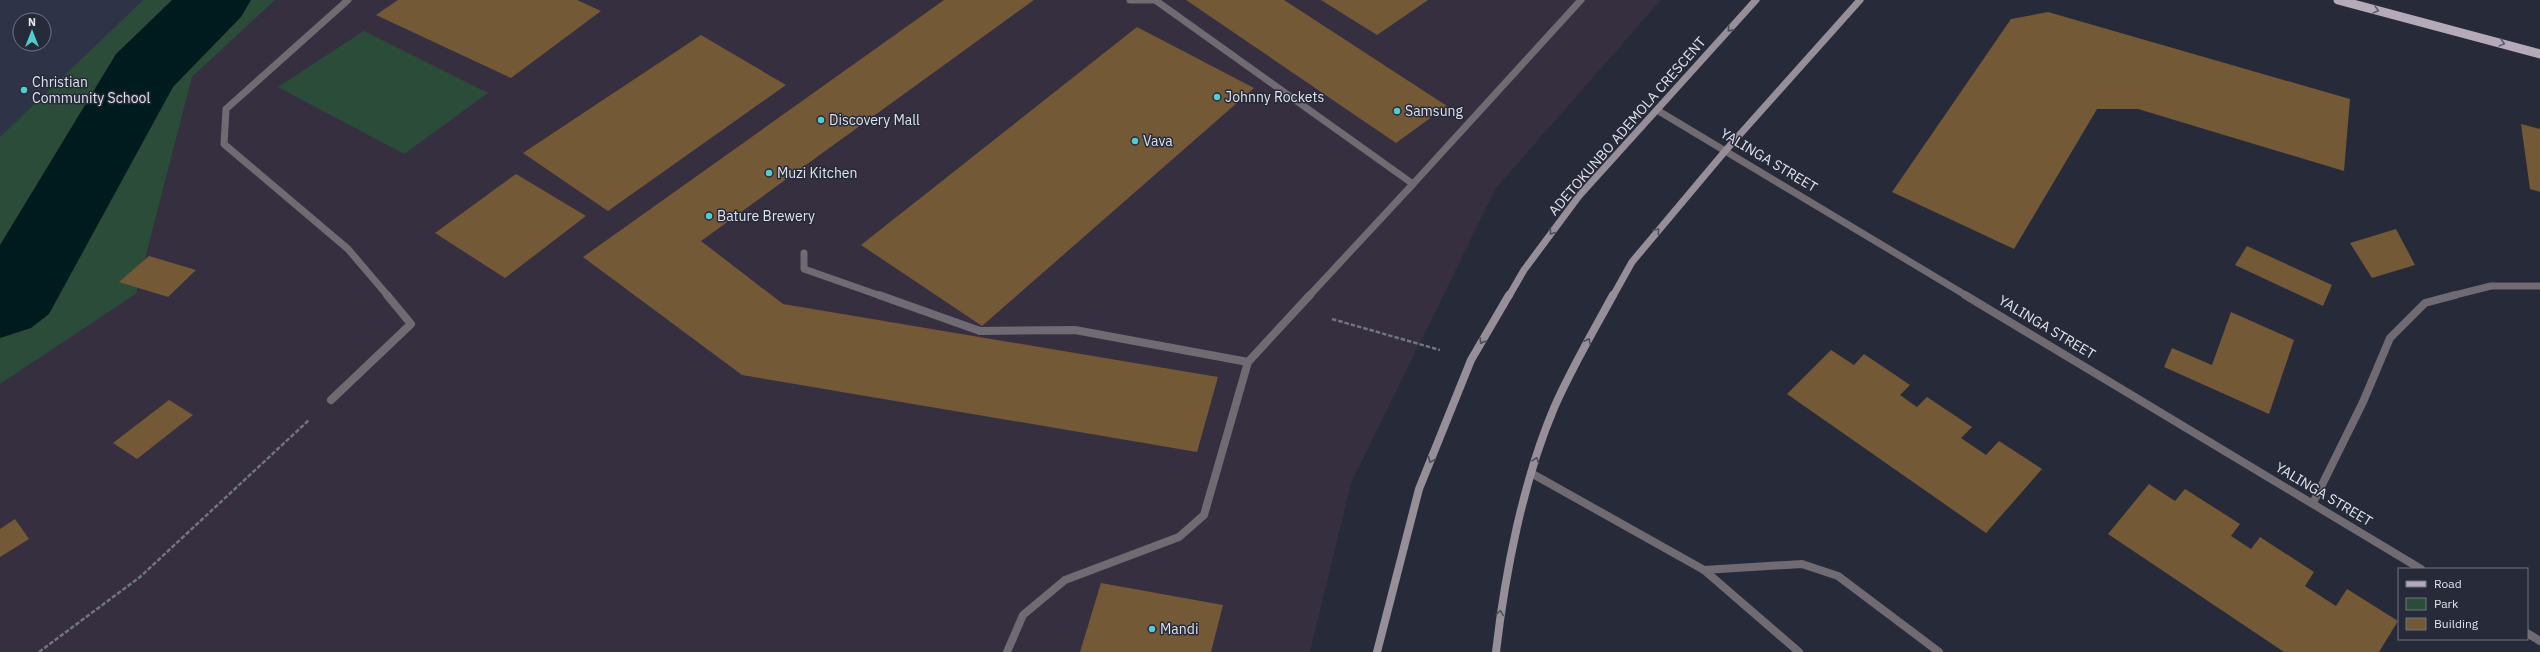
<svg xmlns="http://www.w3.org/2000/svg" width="2540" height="652" viewBox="0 0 2540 652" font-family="'IBM Plex Sans',sans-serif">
	<rect width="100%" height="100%" fill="#272a39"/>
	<path fill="#362f3f" d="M 275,0 L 1661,0 L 1496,188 L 1351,483 L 1310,652 L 0,652 L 0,384 L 136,294 L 192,77 Z"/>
	<path fill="#2f3348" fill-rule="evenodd" d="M 0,0 L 143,0 L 0,137 ZM 20,20 L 44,20 L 44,44 L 20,44 Z"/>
	<g fill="#2c4c3a">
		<path d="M 143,0 L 275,0 L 192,77 L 136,294 L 0,384 L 0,137 Z"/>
		<path d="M 364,31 L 488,93 L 404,154 L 278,87 Z"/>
	</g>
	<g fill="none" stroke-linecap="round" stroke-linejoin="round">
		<path fill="#001b1d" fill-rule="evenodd" d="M 172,0 L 251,0 L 241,17 L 173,87 L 49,314 L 31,328 L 0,338 L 0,245 L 116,54 Z"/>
	</g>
	<g fill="#745937">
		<path d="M 398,0 L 577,0 L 601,11 L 511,78 L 376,15 Z"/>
		<path d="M 944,0 L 1034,0 L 701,241 L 783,304 L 1218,377 L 1197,452 L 742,375 L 583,257 Z"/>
		<path d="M 1186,0 L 1284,0 L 1447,106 L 1396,143 Z"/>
		<path d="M 1321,0 L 1428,0 L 1377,35 Z"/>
		<path d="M 2048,12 L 2350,99 L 2344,171 L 2138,109 L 2097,109 L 2014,249 L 1892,192 L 2011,19 Z"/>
		<path d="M 1137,27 L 1254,88 L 982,326 L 861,245 Z"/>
		<path d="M 701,35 L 786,85 L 608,211 L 523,153 Z"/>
		<path d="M 2521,124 L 2540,129 L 2540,192 L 2530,189 Z"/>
		<path d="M 516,174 L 586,216 L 505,278 L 435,233 Z"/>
		<path d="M 2396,229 L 2415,265 L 2372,278 L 2350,243 Z"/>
		<path d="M 2247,246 L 2332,285 L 2323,306 L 2235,265 Z"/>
		<path d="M 149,256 L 196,270 L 168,297 L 119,282 Z"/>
		<path d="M 2231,312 L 2294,340 L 2269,414 L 2164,367 L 2172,348 L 2212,365 Z"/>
		<path d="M 1831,350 L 1854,365 L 1864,354 L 1910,385 L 1900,395 L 1917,407 L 1927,397 L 1972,427 L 1961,438 L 1986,455 L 1999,441 L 2042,469 L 1986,533 L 1787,394 Z"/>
		<path d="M 169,400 L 193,415 L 137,459 L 113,443 Z"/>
		<path d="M 2149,484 L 2175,501 L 2185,489 L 2240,524 L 2231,536 L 2251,549 L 2260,537 L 2314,572 L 2305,586 L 2336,606 L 2347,589 L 2398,621 L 2379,652 L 2284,652 L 2108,534 Z"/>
		<path d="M 15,519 L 29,539 L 0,557 L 0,529 Z"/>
		<path d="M 1101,583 L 1223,605 L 1211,652 L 1080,652 Z"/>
	</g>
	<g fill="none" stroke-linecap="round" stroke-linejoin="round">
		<g stroke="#717481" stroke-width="2.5" stroke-dasharray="4.5 2" stroke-linecap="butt">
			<path d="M 1332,319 L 1440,350"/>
			<path d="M 39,652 L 140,577 L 309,420"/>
		</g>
		<g stroke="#706b72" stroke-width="7">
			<path d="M 348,0 L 226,109 L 224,144 L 348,249 L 388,296"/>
			<path d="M 1130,0 L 1155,0 L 1413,184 L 1309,296"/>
			<path d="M 1413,184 L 1581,0"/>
			<path d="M 804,253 L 804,269 L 881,296"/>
		</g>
		<g stroke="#706b72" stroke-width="8">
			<path d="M 879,295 L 980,331 L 1075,330 L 1248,362"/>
			<path d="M 331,400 L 411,324 L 387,295"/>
			<path d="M 1531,473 L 1704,570 L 1799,652"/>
			<path d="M 1704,570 L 1802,564 L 1838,576 L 1939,652"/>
			<path d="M 1007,652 L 1023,615 L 1065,580 L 1179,537 L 1204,515 L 1248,362 L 1310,295"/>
		</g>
		<g stroke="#706b72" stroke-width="7">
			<path d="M 1657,110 L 1967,296"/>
			<path d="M 2451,296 L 2491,286 L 2540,286"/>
		</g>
		<g stroke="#706b72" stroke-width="8">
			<path d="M 1965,295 L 2421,569"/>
			<path d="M 2313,503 L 2363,402 L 2390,338 L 2425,303 L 2455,295"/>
			<path d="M 2527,633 L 2540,641"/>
		</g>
		<g stroke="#968e99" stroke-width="7">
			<path d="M 1509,296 L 1524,270 L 1579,196 L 1756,0"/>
			<path d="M 1613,296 L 1632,262 L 1726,150 L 1860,0"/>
		</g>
		<g stroke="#968e99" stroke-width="8">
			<path d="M 1377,652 L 1419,489 L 1471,360 L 1509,295"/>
			<path d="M 1496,652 C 1505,573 1523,481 1554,408 C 1571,369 1593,332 1613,295"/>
		</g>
		<path stroke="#b4aab8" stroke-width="9" d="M 2338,0 L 2540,54"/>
	</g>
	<defs><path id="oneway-chevron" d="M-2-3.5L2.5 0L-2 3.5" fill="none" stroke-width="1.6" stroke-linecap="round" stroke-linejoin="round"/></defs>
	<g stroke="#5f5d6c">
		<use href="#oneway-chevron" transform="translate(2376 10) rotate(15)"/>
		<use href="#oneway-chevron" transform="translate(2502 43) rotate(15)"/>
	</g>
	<g stroke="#4e4d5b">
		<use href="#oneway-chevron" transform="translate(1730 29) rotate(132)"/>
		<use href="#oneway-chevron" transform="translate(1657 231) rotate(-50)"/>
		<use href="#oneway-chevron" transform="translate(1552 232) rotate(127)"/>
		<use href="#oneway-chevron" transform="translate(1482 341) rotate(120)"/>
		<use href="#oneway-chevron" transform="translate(1588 341) rotate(-64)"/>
		<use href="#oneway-chevron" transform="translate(1431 460) rotate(112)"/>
		<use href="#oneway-chevron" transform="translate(1536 460) rotate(-71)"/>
		<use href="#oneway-chevron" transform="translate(1500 613) rotate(-83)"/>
	</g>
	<g fill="#52cdcd" stroke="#272a39" stroke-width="1.5">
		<circle cx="24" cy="90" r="4"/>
		<circle cx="1217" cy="97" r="4"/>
		<circle cx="1397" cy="111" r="4"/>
		<circle cx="821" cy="120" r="4"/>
		<circle cx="1135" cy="141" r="4"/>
		<circle cx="769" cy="173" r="4"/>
		<circle cx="709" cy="216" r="4"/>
		<circle cx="1152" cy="629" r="4"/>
	</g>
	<g text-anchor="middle" stroke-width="3" stroke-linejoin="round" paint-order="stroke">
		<g font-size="14" fill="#e0e2ec" stroke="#272a39" text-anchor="start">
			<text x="32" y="87">Christian<tspan x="32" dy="16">Community School</tspan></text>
			<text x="1225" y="102">Johnny Rockets</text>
			<text x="1405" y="116">Samsung</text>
			<text x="829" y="125">Discovery Mall</text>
			<text x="1143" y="146">Vava</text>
			<text x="777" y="178">Muzi Kitchen</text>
			<text x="717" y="221">Bature Brewery</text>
			<text x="1160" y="634">Mandi</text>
		</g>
		<g font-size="14" fill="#e0e2ec" stroke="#272a39">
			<text transform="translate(1627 126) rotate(-49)" y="5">ADETOKUNBO ADEMOLA CRESCENT</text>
			<text transform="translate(1769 160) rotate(31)" y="5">YALINGA STREET</text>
			<text transform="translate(2047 327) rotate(31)" y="5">YALINGA STREET</text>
			<text transform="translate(2324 494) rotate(31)" y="5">YALINGA STREET</text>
		</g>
	</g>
	<rect x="2398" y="568" width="130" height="72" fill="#272a39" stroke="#717481"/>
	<rect x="2406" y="581" width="20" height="6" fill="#b4aab8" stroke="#717481"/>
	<text x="2434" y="588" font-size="12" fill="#e0e2ec">Road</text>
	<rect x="2406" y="598" width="20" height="12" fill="#2c4c3a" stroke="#717481"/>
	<text x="2434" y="608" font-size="12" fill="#e0e2ec">Park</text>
	<rect x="2406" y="618" width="20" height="12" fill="#745937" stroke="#717481"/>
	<text x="2434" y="628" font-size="12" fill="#e0e2ec">Building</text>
	<g transform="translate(32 32)"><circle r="19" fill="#272a39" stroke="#717481"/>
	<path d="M0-3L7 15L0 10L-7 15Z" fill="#52cdcd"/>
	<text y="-6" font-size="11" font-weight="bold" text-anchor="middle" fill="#e0e2ec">N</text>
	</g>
</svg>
